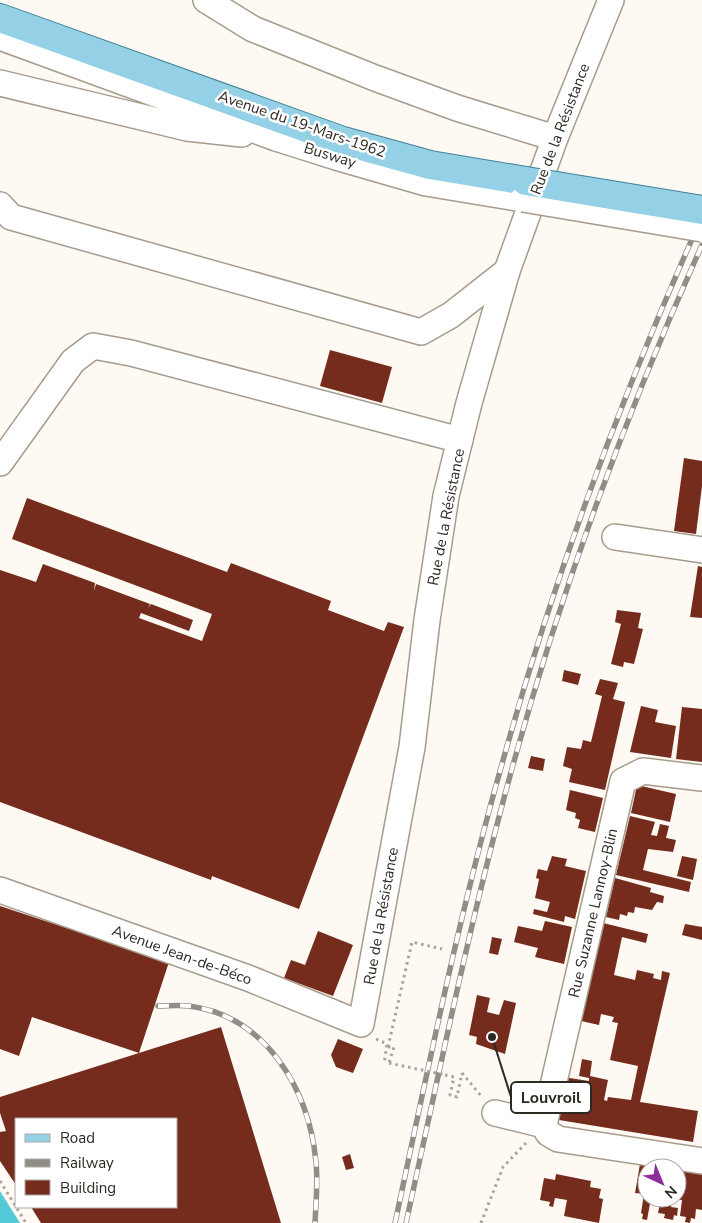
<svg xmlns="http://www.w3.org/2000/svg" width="702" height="1223" viewBox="0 0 702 1223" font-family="'Nunito Sans',sans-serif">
	<rect width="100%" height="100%" fill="#fef9f3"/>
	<path fill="#54cad9" d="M 0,1191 L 20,1223 L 0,1223 Z"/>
	<g fill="#752c1d">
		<path d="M 330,350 L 392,367 L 382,403 L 320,386 Z"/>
		<path d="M 684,458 L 702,461 L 702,486 L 696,534 L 674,531 Z"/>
		<path d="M 27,498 L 227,572 L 231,563 L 331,601 L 328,610 L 384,631 L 388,622 L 404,627 L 299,909 L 212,876 L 211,880 L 0,802 L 0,570 L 36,582 L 43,564 L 95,583 L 94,591 L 96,584 L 150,604 L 148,608 L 151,604 L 193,620 L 189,631 L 141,613 L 139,618 L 202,641 L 212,614 L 12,539 Z"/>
		<path d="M 698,566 L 702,567 L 702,618 L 690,617 Z"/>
		<path d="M 617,610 L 641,613 L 638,628 L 643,629 L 634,664 L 624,662 L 623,667 L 611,664 L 621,624 L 615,622 Z"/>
		<path d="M 564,670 L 581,674 L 578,685 L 562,681 Z"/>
		<path d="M 600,679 L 618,683 L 613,699 L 625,702 L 605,790 L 569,782 L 572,769 L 563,766 L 567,747 L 581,749 L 583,740 L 591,742 L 602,696 L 595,694 Z"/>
		<path d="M 641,706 L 658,710 L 655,722 L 676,726 L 671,758 L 630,752 Z"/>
		<path d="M 682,707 L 702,709 L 702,762 L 676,759 Z"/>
		<path d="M 531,756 L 545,759 L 543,771 L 528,768 Z"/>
		<path d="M 637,785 L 676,794 L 670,822 L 631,813 Z"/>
		<path d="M 570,790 L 603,798 L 595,832 L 578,828 L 580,820 L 575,818 L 576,813 L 566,810 Z"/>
		<path d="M 630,816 L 655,822 L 651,835 L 657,836 L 660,824 L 669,826 L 666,838 L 676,840 L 673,852 L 648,849 L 643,870 L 691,882 L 689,892 L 616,875 Z"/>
		<path d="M 552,856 L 567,859 L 565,866 L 586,871 L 575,919 L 565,916 L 564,922 L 533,914 L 534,909 L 547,912 L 550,902 L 535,898 L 539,879 L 536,878 L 538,869 L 547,871 Z"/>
		<path d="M 682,856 L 697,859 L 693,880 L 677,876 Z"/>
		<path d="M 615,878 L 651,888 L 650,892 L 664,896 L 663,903 L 657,902 L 652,910 L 635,907 L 634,913 L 628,912 L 627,916 L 620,914 L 619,920 L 606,917 Z"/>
		<path d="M 0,906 L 169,962 L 139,1053 L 32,1017 L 19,1056 L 0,1049 Z"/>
		<path d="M 545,921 L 572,927 L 564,964 L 535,957 L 538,948 L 514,942 L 518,926 L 542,931 Z"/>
		<path d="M 599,922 L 648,934 L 646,943 L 622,937 L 614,975 L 635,980 L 637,970 L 654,974 L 653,978 L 661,980 L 662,971 L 670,973 L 640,1102 L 698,1111 L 693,1142 L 559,1120 L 556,1115 L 563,1077 L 589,1081 L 589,1078 L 579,1076 L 582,1059 L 592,1061 L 590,1076 L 608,1080 L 604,1100 L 607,1101 L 608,1097 L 631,1100 L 638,1066 L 610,1060 L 618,1023 L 612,1022 L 614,1017 L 601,1014 L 599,1025 L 581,1021 L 583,1011 L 579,1010 Z"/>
		<path d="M 685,924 L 702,927 L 702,940 L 682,935 Z"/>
		<path d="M 318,931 L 353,945 L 333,996 L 284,978 L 291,960 L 305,965 Z"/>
		<path d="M 492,937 L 502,939 L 498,955 L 489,953 Z"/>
		<path d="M 477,995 L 490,998 L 487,1012 L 499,1015 L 504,1000 L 516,1003 L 505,1054 L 476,1044 L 477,1037 L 469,1035 Z"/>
		<path d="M 221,1027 L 281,1223 L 41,1223 L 31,1207 L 176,1207 L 176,1119 L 16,1119 L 16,1185 L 0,1161 L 0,1132 L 6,1131 L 0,1113 L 0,1097 Z"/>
		<path d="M 338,1039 L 363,1049 L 353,1073 L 336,1067 L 331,1055 Z"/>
		<path d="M 350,1154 L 354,1168 L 346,1170 L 342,1157 Z"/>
		<path d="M 640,1164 L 658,1167 L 647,1168 L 647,1198 L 651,1198 L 647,1220 L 642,1219 L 643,1214 L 641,1213 L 644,1194 L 635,1193 Z"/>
		<path d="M 677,1170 L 702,1174 L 702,1210 L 696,1209 L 695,1219 L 691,1218 L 690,1223 L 685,1222 L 686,1217 L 680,1216 L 682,1200 L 673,1199 L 677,1198 Z"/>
		<path d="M 556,1174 L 591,1181 L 590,1187 L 601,1189 L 599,1198 L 603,1199 L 599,1223 L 564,1216 L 567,1200 L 555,1198 L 553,1207 L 549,1206 L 550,1202 L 540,1200 L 544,1178 L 555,1180 Z"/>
		<path d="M 661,1198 L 672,1198 L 671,1207 L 678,1208 L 677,1216 L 674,1215 L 673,1220 L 664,1218 L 665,1214 L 658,1213 Z"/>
	</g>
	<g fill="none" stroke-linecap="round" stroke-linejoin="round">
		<g stroke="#a69c8c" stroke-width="28">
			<g id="minor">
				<path d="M 206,0 L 253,29 L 375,78 L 457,108 L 555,138"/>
				<path d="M 0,37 L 276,138 L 336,157 L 426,183 L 523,199"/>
				<path d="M 0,83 L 187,128 L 242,134"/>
				<path d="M 0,205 L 11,217 L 421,332 L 451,315 L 507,271"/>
				<path d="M 0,463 L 73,361 L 93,346 L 131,353 L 460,440"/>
				<path d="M 615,537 L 702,550"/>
				<path d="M 0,890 L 248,978 L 361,1024 L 412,747 L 427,620 L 446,496 L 469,403 L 507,271 L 555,138 L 611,0"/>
				<path d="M 495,1113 L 544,1125 L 548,1133 L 558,1139 L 702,1161"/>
				<path d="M 544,1125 L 623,781 L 643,771 L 702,778"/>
			</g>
		</g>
		<g stroke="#418196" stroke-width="30">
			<path id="major" d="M 0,18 L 343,141 L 430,165 L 526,181"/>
		</g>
		<g stroke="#a7a29c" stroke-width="3" stroke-dasharray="2.5 4" stroke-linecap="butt">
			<path d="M 376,1039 L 387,1044 L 384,1064"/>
			<path d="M 388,1047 L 412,942 L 442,949"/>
			<path d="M 388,1047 L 394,1047 L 389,1063"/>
			<path d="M 462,1073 L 482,1097"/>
			<path d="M 445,1075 L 454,1077 L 450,1095 L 457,1097 L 462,1073"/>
			<path d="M 0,1181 L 26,1223"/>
			<path d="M 481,1223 L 503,1167 L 526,1143"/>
		</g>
		<use href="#minor" stroke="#fff" stroke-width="25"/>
		<use href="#major" stroke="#94d0e6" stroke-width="28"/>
		<g stroke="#918d87" stroke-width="5.5">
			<g id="rail">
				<path d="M 158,1006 C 168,1006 179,1005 189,1006 C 266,1016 309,1089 316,1162 C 318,1182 316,1202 315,1223"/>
				<path d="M 395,1223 C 428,1069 459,915 502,764 C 554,577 622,394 702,217"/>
				<path d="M 406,1223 C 436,1087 464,951 499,817 C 550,621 619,429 702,245"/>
			</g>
		</g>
		<use href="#rail" stroke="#fff" stroke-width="4" stroke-dasharray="11" stroke-linecap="butt"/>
		<g stroke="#a69c8c" stroke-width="28" stroke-linecap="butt">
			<path id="minor-bridge" d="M 523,199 L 702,229"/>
		</g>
		<g stroke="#418196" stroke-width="30" stroke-linecap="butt">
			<path id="major-bridge" d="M 526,181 L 702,210"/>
		</g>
		<path stroke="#a7a29c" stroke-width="3" stroke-dasharray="2.5 4" stroke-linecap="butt" d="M 389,1063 L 445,1075"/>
		<use href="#minor-bridge" stroke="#fff" stroke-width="25"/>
		<use href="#major-bridge" stroke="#94d0e6" stroke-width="28"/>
	</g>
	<g text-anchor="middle" stroke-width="5" stroke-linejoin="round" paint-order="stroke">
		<g font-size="15" fill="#2c2822" stroke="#fff">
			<text transform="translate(302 124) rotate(19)" y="5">Avenue du 19-Mars-1962</text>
			<text transform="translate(560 129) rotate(-69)" y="5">Rue de la Résistance</text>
			<text transform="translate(330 155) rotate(17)" y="5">Busway</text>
			<text transform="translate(446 517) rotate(-79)" y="5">Rue de la Résistance</text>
			<text transform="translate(593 913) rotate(-77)" y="5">Rue Suzanne Lannoy-Blin</text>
			<text transform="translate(381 916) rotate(-80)" y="5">Rue de la Résistance</text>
			<text transform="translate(182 955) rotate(20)" y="5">Avenue Jean-de-Béco</text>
		</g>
	</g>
	<path fill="none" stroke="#2c2822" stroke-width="2" d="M492 1037L511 1097"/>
	<circle fill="#2c2822" stroke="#fff" stroke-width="2" cx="492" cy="1037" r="5"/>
	<rect fill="#fff" stroke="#2c2822" stroke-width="2" x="511" y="1082" width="80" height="31" rx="5"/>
	<g font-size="16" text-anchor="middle" font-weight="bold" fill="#2c2822">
		<text x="551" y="1103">Louvroil</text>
	</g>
	<rect x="15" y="1118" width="162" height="90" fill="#ffffff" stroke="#aba9a7"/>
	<rect x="25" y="1134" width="25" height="8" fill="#94d0e6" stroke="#aba9a7"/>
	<text x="60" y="1143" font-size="15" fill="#2c2822">Road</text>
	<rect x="25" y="1159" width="25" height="8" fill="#918d87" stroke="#aba9a7"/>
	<text x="60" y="1168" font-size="15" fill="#2c2822">Railway</text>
	<rect x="25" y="1180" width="25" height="15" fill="#752c1d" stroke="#aba9a7"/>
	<text x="60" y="1193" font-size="15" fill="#2c2822">Building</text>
	<g transform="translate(662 1183) rotate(136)"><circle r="24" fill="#ffffff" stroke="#aba9a7"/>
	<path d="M0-4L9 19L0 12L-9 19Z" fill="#8e2f99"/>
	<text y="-8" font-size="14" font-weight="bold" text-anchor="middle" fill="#2c2822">N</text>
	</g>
</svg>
